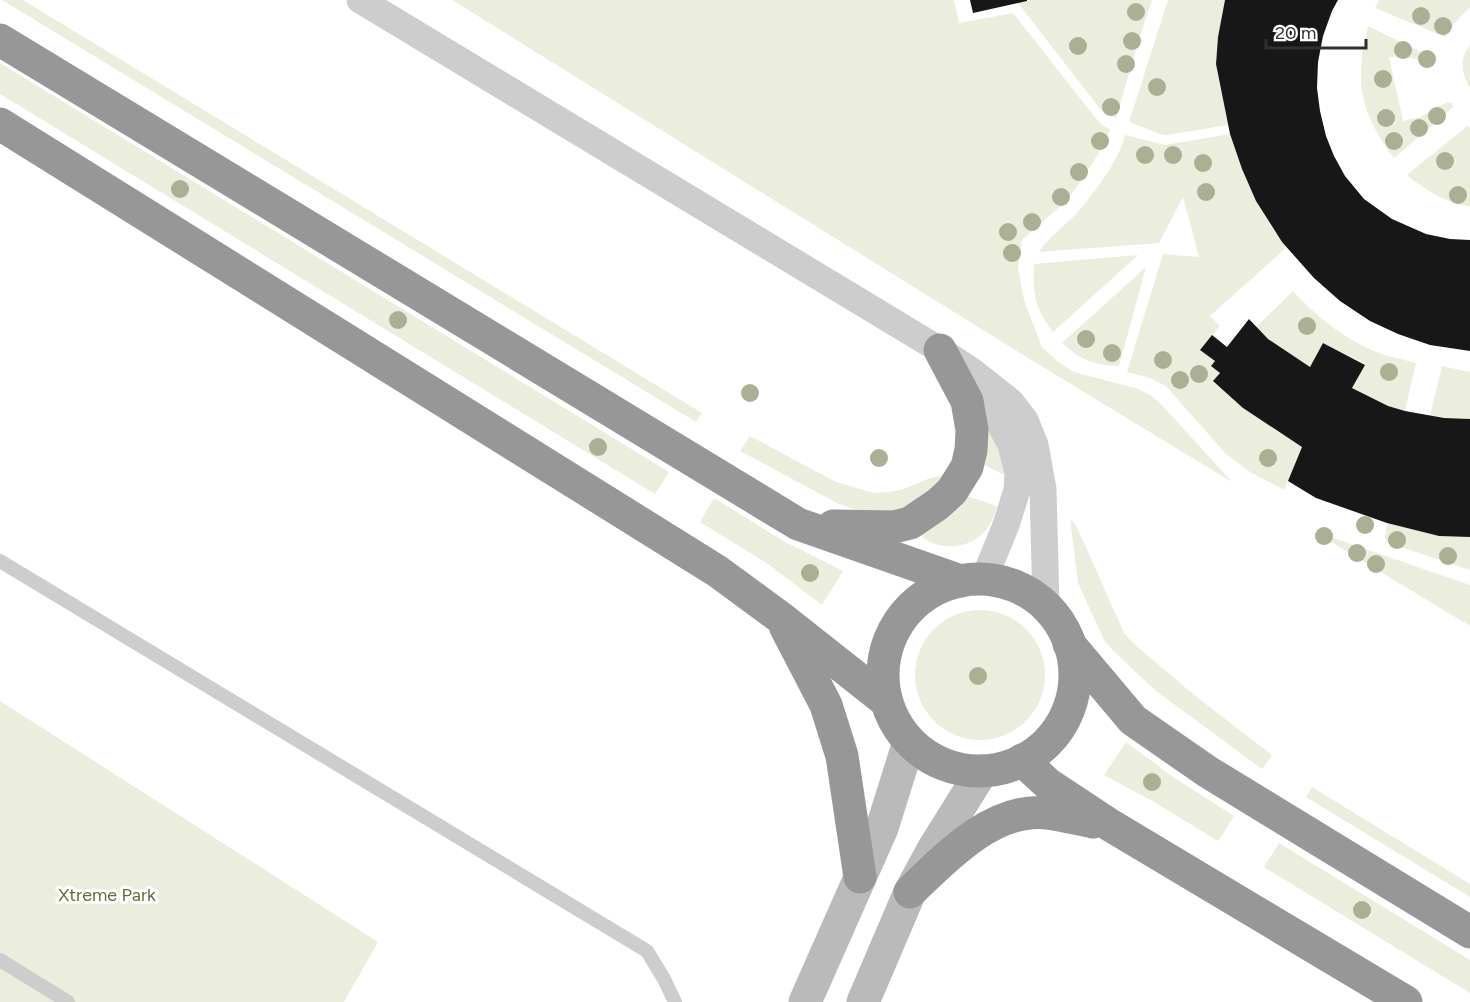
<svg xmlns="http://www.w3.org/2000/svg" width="1470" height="1002" viewBox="0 0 1470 1002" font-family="Figtree,sans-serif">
	<rect width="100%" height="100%" fill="#fff"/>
	<g fill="#ebeedd">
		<path d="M 2,0 L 23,0 L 702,413 L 696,422 Z"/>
		<path d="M 452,0 L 954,0 L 959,23 L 1013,13 L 1094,116 L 1103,126 L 1110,129 L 1106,142 L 1078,185 L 1064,203 L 1022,240 L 1018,268 L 1024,300 L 1042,347 L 1057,361 L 1074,372 L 1138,389 L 1150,395 L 1159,402 L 1232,482 L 1028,358 Z"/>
		<path d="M 1032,0 L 1152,0 L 1138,42 L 1116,118 L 1108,115 L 1101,110 L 1018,3 Z"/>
		<path d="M 1168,0 L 1225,0 L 1218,37 L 1216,64 L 1228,125 L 1167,135 L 1160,134 L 1129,122 Z"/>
		<path d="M 1379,0 L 1470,0 L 1470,7 L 1454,24 L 1445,37 L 1375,8 Z"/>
		<path d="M 1368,26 L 1436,59 L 1436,62 L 1433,64 L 1403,56 L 1389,57 L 1403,121 L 1420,117 L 1448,102 L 1452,103 L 1453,107 L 1450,110 L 1394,158 C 1360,113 1354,81 1368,26 Z"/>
		<path d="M 1470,45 L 1470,88 C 1461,73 1459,59 1470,45 Z"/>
		<path d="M 0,63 L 669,472 L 655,494 L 0,94 Z"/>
		<path d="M 1467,126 L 1470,128 L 1470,207 C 1445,202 1426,191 1407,175 Z"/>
		<path d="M 1230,134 C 1237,157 1245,179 1256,200 C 1264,217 1276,233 1286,248 L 1210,316 L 1220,326 L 1201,350 L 1215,361 L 1211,366 L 1220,373 L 1243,408 L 1302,447 L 1284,490 L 1250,472 L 1225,453 L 1166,386 L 1150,378 L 1127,372 L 1163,254 L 1199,257 L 1183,197 L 1159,243 L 1039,252 C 1049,237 1063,227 1075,215 C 1092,197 1120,159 1125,135 L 1165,145 Z"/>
		<path d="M 1138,255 L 1053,332 C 1035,308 1032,294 1034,264 Z"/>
		<path d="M 1146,267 L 1119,366 C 1094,365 1080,360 1062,343 Z"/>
		<path d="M 1293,291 C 1319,319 1348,342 1384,355 C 1395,358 1406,360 1416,363 L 1405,411 L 1388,406 L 1352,388 L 1365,364 L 1323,343 L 1310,367 L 1268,339 L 1256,327 Z"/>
		<path d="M 1442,366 L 1470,372 L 1470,419 L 1444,418 L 1430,416 Z"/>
		<path d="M 988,418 L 996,430 L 1005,475 L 982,464 Z"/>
		<path d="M 750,436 L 836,482 L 874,493 L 890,492 L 904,489 L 930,478 L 947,475 L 912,508 L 883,514 L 859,511 L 839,504 L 740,451 Z"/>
		<path d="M 967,496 L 997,506 C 995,512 993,519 990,524 C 978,545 951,552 930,542 C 926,540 922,536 918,534 C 938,526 954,513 967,496 Z"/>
		<path d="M 714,498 L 785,542 L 843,571 L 822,605 L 768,564 L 700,522 Z"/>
		<path d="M 1070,519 L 1076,525 L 1124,633 L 1133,643 L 1194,695 L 1272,755 L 1262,769 L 1156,691 L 1121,658 L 1105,642 L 1078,583 Z"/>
		<path d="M 1387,523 L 1439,536 L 1470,537 L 1470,570 L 1386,542 L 1385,538 Z"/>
		<path d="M 1313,531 L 1470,585 L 1470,626 Z"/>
		<circle cx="980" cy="675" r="65"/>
		<path d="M 0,701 L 378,942 L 344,1002 L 0,1002 Z"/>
		<path d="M 1126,742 L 1173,777 L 1234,816 L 1218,841 L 1154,802 L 1104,775 Z"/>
		<path d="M 1312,787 L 1470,884 L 1470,897 L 1306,797 Z"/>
		<path d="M 1279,843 L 1470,960 L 1470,993 L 1264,867 Z"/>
	</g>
	<g fill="#171717">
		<path d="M 970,0 L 1027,0 L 1027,1 L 973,13 Z"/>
		<path d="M 1225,0 L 1338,0 L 1332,11 L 1323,36 L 1318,62 L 1317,88 L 1320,111 L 1326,136 L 1334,156 L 1345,176 L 1364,199 L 1392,219 L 1426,234 L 1450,239 L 1470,240 L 1470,351 L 1430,345 L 1398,334 L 1370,321 L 1340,301 L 1314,278 L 1282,242 L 1256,201 L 1242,169 L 1230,134 L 1216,64 L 1218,37 Z"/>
		<path d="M 1249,319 L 1268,339 L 1310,367 L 1323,343 L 1365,365 L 1352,388 L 1388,406 L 1405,411 L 1444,418 L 1470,419 L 1470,537 L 1439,536 L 1387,523 L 1316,498 L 1288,481 L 1302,447 L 1243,408 L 1213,381 L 1220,373 L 1211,366 L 1215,361 L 1200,350 L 1212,335 L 1227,347 Z"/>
	</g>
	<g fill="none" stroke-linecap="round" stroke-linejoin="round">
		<g stroke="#cdcdcd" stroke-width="14">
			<path d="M 0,561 L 647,951 L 664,979 L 675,1002"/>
			<path d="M 0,960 L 68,1002"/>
		</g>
		<g stroke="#cdcdcd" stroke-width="27">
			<path d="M 360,0 L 940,350 L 972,371 L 1011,402 L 1025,420 L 1035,445 L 1043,489 L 1046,606"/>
			<path d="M 978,382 L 1011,445 L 1018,472 L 1017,490 L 1006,525 L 984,579"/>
		</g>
		<g stroke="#bababa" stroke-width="33">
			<path d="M 805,1002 L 882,828 L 909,742"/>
			<path d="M 863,1002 L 910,892 L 934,848 L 982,771"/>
		</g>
		<g stroke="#979797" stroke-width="33">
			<path d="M 0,40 L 798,524 L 961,581"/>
			<path d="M 0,124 L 717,571 L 781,618 L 886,701"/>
			<path d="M 833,526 L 894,527 L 910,523 L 938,504 L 952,491 L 967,467 L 971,450 L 972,430 L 967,401 L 940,350"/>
			<circle cx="979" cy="675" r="96"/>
			<path d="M 786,628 L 826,705 L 842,756 L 860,877"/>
			<path d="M 1069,644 L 1133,720 L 1208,772 L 1470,932"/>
			<path d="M 1022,760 L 1048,784 L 1110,825 L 1406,1002"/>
			<path d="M 910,892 C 945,858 993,807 1047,813 C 1063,815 1078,819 1093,822"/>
		</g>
	</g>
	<g fill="#a9b093">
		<circle cx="1136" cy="12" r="9"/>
		<circle cx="1421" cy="16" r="9"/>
		<circle cx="1443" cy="26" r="9"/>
		<circle cx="1132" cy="41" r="9"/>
		<circle cx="1078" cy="46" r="9"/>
		<circle cx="1403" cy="50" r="9"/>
		<circle cx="1427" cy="59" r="9"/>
		<circle cx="1126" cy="64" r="9"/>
		<circle cx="1383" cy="79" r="9"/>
		<circle cx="1157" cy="87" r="9"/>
		<circle cx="1111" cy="107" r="9"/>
		<circle cx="1437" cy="116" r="9"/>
		<circle cx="1386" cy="118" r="9"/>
		<circle cx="1419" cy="128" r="9"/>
		<circle cx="1100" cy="141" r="9"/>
		<circle cx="1394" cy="141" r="9"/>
		<circle cx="1145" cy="155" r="9"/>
		<circle cx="1173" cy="155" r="9"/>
		<circle cx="1445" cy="161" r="9"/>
		<circle cx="1203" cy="163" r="9"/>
		<circle cx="1079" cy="172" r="9"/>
		<circle cx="180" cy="189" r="9"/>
		<circle cx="1206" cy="192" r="9"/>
		<circle cx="1458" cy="195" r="9"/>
		<circle cx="1061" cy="197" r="9"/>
		<circle cx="1032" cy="222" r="9"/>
		<circle cx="1008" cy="232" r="9"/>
		<circle cx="1012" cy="253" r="9"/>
		<circle cx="398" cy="320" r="9"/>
		<circle cx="1307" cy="326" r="9"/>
		<circle cx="1086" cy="339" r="9"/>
		<circle cx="1112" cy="353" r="9"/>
		<circle cx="1163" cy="360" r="9"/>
		<circle cx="1389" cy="372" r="9"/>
		<circle cx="1199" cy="374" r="9"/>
		<circle cx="1180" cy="380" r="9"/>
		<circle cx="750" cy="393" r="9"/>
		<circle cx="598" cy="447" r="9"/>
		<circle cx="879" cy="458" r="9"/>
		<circle cx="1268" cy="458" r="9"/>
		<circle cx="1365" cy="525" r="9"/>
		<circle cx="1324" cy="536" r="9"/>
		<circle cx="1397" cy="540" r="9"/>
		<circle cx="1357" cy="553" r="9"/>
		<circle cx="1448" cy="556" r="9"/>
		<circle cx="1376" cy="564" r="9"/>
		<circle cx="810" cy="573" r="9"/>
		<circle cx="978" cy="676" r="9"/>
		<circle cx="1152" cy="782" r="9"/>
		<circle cx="1362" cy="910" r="9"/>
	</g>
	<g text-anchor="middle" stroke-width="6" stroke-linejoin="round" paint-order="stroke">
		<g font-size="18" fill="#626f3a" stroke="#fff">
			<text x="107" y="901">Xtreme Park</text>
		</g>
	</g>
	<path d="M1266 39v9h100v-9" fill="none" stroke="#303030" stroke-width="3"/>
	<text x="1275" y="39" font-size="18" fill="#303030" stroke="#ffffff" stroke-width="4.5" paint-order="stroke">20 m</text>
</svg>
